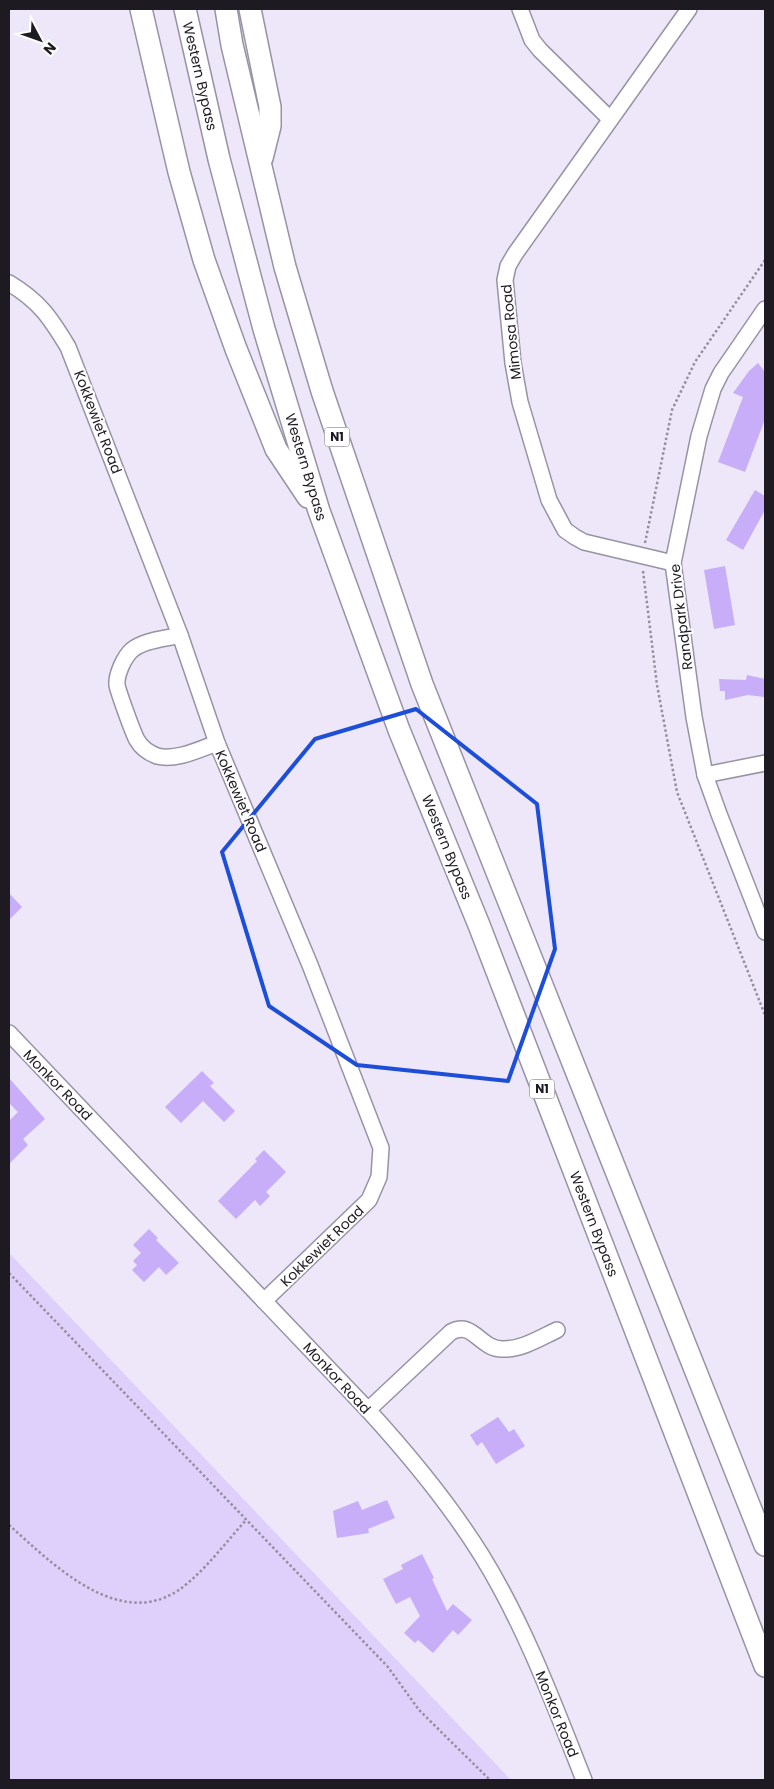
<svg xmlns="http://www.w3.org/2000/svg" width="774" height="1789" viewBox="0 0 774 1789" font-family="Poppins,sans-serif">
	<rect width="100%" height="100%" fill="#ede7f9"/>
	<path fill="#decffb" d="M 9,1253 L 511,1780 L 9,1780 Z"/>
	<g fill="#c8adf8">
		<path d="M 758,363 L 765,372 L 765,419 L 745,472 L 718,462 L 743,397 L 733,393 L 749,371 Z"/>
		<path d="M 755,490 L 765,496 L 765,510 L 743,550 L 726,540 Z"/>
		<path d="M 725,566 L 735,625 L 714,629 L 704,570 Z"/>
		<path d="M 747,675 L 765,679 L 765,697 L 748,695 L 725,700 L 725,691 L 720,691 L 719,679 L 746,680 Z"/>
		<path d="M 9,893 L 22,907 L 9,920 Z"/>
		<path d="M 202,1071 L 214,1083 L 210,1086 L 235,1111 L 224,1122 L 203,1101 L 181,1123 L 165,1107 Z"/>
		<path d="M 9,1078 L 45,1119 L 23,1139 L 28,1145 L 9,1164 L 9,1121 L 18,1112 L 9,1103 Z"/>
		<path d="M 264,1150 L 286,1172 L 266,1192 L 270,1196 L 260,1206 L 255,1200 L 236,1219 L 218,1201 L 257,1161 L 255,1159 Z"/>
		<path d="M 149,1229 L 158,1238 L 156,1240 L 179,1263 L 166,1275 L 159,1267 L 144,1282 L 132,1270 L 137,1265 L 133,1261 L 141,1253 L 133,1245 Z"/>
		<path d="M 498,1417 L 509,1432 L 514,1429 L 525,1446 L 496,1464 L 482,1442 L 477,1446 L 470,1435 Z"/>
		<path d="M 387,1500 L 395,1518 L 368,1529 L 369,1533 L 337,1538 L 333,1511 L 358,1501 L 362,1510 Z"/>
		<path d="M 422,1554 L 434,1578 L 432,1579 L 447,1611 L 453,1604 L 472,1620 L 458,1635 L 453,1630 L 433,1653 L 418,1640 L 415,1643 L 404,1633 L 420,1616 L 410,1597 L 396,1604 L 383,1579 L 403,1569 L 401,1565 Z"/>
	</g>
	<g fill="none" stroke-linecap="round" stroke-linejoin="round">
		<g stroke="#9893a4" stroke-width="18">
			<g id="minor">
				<path d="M 520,9 L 532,40 L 540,50 L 610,119"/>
				<path d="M 9,283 C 39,301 50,317 68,347 L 180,635 L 217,743 L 310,965 L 381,1148 L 379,1177 L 369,1200 L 264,1301"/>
				<path d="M 765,309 L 721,373 L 713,389 L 699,436 L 673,563 L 694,717 L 705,775 L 719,814 L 765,932"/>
				<path d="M 673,563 L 584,542 L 575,537 L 565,530 L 549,500 L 520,402 L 513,363 L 505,280 L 508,266 L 515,254 L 689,9"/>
				<path d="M 180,635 C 165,639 144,640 132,650 C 124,657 116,675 117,685 C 118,691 133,733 137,740 C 141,747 149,753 157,756 C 176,761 200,749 217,743"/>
				<path d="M 705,775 L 765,763"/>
				<path d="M 9,1033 L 368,1410 C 410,1456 449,1503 482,1556 C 525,1626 554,1704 584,1780"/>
				<path d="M 368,1410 L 451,1332 C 473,1320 480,1349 502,1349 C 521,1350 540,1338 557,1330"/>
			</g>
		</g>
		<g stroke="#9893a4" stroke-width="24">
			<g id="highway">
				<path d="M 141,9 L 179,172 L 204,260 L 236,349 L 276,449 L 308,497"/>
				<path d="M 185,9 L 219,159 L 264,329 L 319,511 L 399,730 L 479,925 L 765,1666"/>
				<path d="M 226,9 L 232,45 L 285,267 L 322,391 L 422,684 L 765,1545"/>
				<path d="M 250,9 L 270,107 L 270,126 L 262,158"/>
			</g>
		</g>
		<g stroke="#948f9c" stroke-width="2.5" stroke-dasharray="2.5 2.5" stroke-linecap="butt">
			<path d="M 645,543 L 672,410 L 695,362 L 765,260"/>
			<path d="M 643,571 L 657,685 L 677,792 L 765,1015"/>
			<path d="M 9,1273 L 388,1667 L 419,1710 L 490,1780"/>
			<path d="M 9,1525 C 56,1567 126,1638 189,1582 C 209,1565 228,1540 246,1520"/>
		</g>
		<use href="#minor" stroke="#fff" stroke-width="15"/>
		<use href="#highway" stroke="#fff" stroke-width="21"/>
	</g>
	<path fill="none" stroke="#1d4ed8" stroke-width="4" stroke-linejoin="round" d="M 416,709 L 537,804 L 555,949 L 508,1081 L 357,1065 L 269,1006 L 222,852 L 315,739 Z"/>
	<g text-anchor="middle" stroke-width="4" stroke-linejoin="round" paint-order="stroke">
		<g fill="#fff" stroke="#615f64" stroke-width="1">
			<rect x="324.5" y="427.5" width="25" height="19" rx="4"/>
			<rect x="529.5" y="1079.5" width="25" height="19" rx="4"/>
		</g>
		<g font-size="12" font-weight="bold" fill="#1d1a21">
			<text x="337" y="441">N1</text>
			<text x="542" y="1093">N1</text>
		</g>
		<g font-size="14" fill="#1d1a21" stroke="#fff">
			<text transform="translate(200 76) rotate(77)" y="5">Western Bypass</text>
			<text transform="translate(511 332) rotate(-96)" y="5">Mimosa Road</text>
			<text transform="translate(98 422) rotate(69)" y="5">Kokkewiet Road</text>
			<text transform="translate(306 467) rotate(73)" y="5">Western Bypass</text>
			<text transform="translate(681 617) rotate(-97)" y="5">Randpark Drive</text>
			<text transform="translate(241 801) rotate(67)" y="5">Kokkewiet Road</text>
			<text transform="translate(447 847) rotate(68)" y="5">Western Bypass</text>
			<text transform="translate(58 1085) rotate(46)" y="5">Monkor Road</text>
			<text transform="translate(594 1224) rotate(69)" y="5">Western Bypass</text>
			<text transform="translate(322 1246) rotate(-44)" y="5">Kokkewiet Road</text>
			<text transform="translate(337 1378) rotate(47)" y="5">Monkor Road</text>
			<text transform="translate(557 1714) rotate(68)" y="5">Monkor Road</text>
		</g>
	</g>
	<rect width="774" height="1789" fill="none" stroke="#1d1a21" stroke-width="20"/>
	<g transform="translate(40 40) rotate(131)" stroke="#ffffff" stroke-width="4" paint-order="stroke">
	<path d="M0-4L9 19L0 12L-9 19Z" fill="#1d1a21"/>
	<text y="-8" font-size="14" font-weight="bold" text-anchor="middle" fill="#1d1a21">N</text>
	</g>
</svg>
